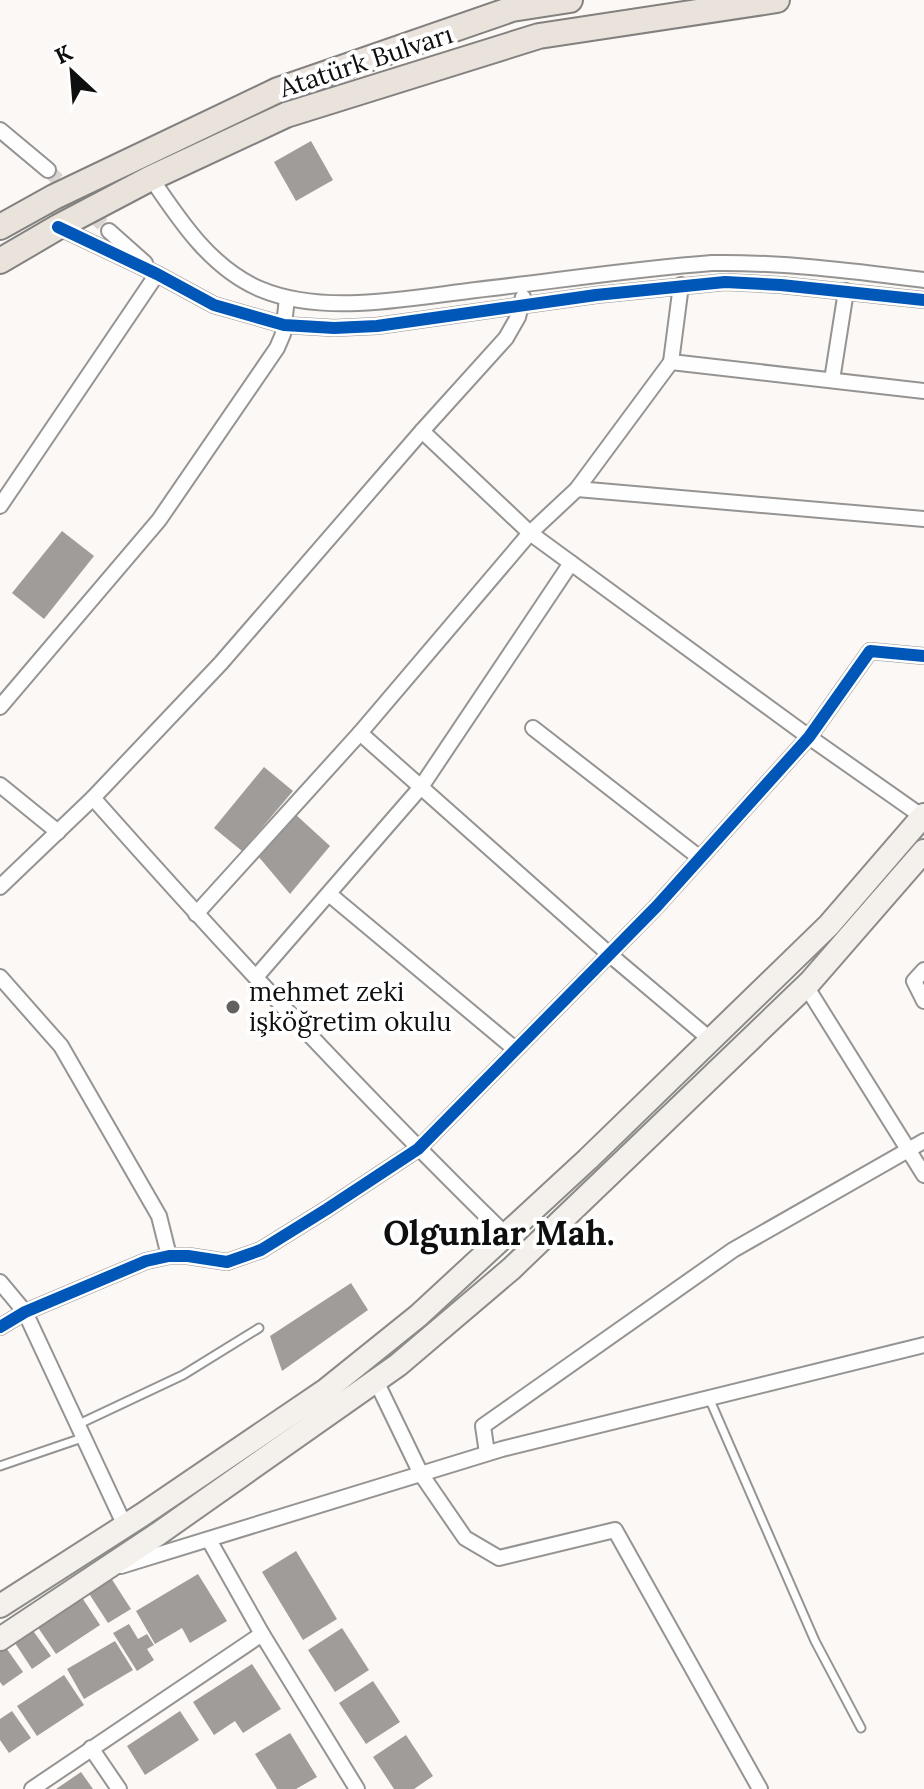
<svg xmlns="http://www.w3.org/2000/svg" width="924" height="1789" viewBox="0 0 924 1789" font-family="Lora,serif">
	<rect width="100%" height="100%" fill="#fbf8f5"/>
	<g fill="#9f9c9a">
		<path d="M 311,141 L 333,180 L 296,201 L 274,162 Z"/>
		<path d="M 62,531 L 94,556 L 44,619 L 12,593 Z"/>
		<path d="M 264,767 L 293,791 L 242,851 L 214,828 Z"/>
		<path d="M 295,814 L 330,846 L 290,894 L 258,856 Z"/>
		<path d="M 351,1283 L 368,1310 L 282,1371 L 270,1336 Z"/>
		<path d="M 296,1551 L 337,1619 L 303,1640 L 262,1572 Z"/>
		<path d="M 198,1574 L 227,1621 L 190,1643 L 182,1628 L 155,1644 L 136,1611 Z"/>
		<path d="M 111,1578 L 131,1609 L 108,1623 L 88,1592 Z"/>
		<path d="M 81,1596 L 100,1625 L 56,1654 L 37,1626 Z"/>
		<path d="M 129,1624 L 138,1639 L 147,1634 L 154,1645 L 147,1649 L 154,1660 L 137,1671 L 113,1633 Z"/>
		<path d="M 29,1625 L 51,1656 L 32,1669 L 11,1637 Z"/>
		<path d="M 342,1628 L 369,1670 L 335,1692 L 308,1650 Z"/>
		<path d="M 115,1641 L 133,1670 L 84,1699 L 67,1669 Z"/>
		<path d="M 2,1642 L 23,1672 L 3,1686 L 0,1682 L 0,1644 Z"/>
		<path d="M 252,1664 L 281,1709 L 243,1733 L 235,1721 L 214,1735 L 193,1702 Z"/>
		<path d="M 64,1675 L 84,1705 L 37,1736 L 17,1706 Z"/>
		<path d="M 373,1681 L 400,1722 L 366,1744 L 339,1703 Z"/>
		<path d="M 12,1711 L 31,1738 L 9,1753 L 0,1740 L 0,1719 Z"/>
		<path d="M 180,1711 L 199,1740 L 145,1775 L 127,1746 Z"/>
		<path d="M 290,1733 L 317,1777 L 296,1789 L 277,1789 L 255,1754 Z"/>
		<path d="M 406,1735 L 433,1776 L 414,1789 L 394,1789 L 373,1757 Z"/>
		<path d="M 81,1772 L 93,1789 L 56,1789 Z"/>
	</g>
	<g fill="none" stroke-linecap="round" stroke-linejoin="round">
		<path stroke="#d8d5d2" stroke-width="14" stroke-dasharray="14 7" stroke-linecap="butt" d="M 48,170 L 109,231"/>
		<g stroke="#959493" stroke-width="11">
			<g id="lane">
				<path d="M 709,1398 L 815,1641 L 861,1728"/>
				<path d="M 79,1424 L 183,1375 L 259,1328"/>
				<path d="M 0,1466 L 85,1437"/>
			</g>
		</g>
		<g stroke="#959493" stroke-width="18">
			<g id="street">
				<path d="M 0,130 L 48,170"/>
				<path d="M 151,178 C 180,221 211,268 260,289 C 324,316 409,298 476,290 C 555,281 633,269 712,263 C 783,262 853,271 924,280"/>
				<path d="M 58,227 L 157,274 L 214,305 L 284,325 L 334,328 L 377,326 L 596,295 L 725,282 L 781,285 L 924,300"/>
				<path d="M 109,231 L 145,263"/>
				<path d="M 671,362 L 924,391"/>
				<path d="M 832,380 L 846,291"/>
				<path d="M 422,431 L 530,533 L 809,737 L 923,817"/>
				<path d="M 577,489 L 924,519"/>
				<path d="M 0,506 L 157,274"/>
				<path d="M 0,707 L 159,520 L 277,348 L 283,334 L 287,298"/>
				<path d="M 533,728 L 700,858"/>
				<path d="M 360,733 L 609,954 L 711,1040"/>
				<path d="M 0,785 L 58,832"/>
				<path d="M 93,798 C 226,948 363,1095 506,1235"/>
				<path d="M 0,887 L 93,798 L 221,663 L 422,431 L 506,338 L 518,317 L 523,297"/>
				<path d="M 329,894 L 515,1049"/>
				<path d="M 196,914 L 360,733 L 530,533 L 577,489 L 671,362 L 681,285"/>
				<path d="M 924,970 L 914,981 L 924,1001"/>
				<path d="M 0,977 L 61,1046 L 159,1216 L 169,1256"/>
				<path d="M 256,977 L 421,787 L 571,563"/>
				<path d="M 806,986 L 924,1175"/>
				<path d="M 0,1282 L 25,1312 L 125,1526"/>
				<path d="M 0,1327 L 25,1312 L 146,1261 L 169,1256 L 188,1256 L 227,1262 L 261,1250 L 327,1209 L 418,1149 L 657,906 L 809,737 L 870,651 L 924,656"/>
				<path d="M 376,1381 L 421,1474 L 465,1538 L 499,1558 L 615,1530 L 760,1789"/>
				<path d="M 487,1453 L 483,1426 L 733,1250 L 924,1141"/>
				<path d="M 209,1540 L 262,1634 L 357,1789"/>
				<path d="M 121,1566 L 502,1449 L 924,1345"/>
				<path d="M 91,1748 L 119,1789"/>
				<path d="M 32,1789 L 262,1634"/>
			</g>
		</g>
		<g stroke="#8c8b89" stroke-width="26">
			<g id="secondary">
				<path d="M 0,1606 L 142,1515 L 326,1390 L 418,1316 L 588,1159 L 829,925 L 924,815"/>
				<path d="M 0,1639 L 158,1534 L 398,1365 L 511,1269 L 810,982 L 924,851"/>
			</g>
		</g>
		<g stroke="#838180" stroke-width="28">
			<g id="primary">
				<path d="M 0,227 L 54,197 L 278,90 L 512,9 L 570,0"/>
				<path d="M 0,261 L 58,227 L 151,178 L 286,115 L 539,36 L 777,0"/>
			</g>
		</g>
		<use href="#lane" stroke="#fefefe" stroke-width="7"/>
		<use href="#street" stroke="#fefefe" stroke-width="14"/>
		<use href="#secondary" stroke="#f4f1ec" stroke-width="22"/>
		<use href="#primary" stroke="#eae3dc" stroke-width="24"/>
		<g stroke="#fff" stroke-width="17">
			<g id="cycleway">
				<path d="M 58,227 L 157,274 L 214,305 L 284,325 L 334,328 L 377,326 L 596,295 L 725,282 L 781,285 L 924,300"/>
				<path d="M 0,1327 L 25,1312 L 146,1261 L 169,1256 L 188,1256 L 227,1262 L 261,1250 L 327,1209 L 418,1149 L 657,906 L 809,737 L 870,651 L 924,656"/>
			</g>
		</g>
		<use href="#cycleway" stroke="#0057b8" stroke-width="12"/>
	</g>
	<circle fill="#626160" stroke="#fff" stroke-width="3" cx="233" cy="1007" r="8"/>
	<g text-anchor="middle" stroke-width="8" stroke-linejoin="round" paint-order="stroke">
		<g font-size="26" fill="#0f0f0f" stroke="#fff">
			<text transform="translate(366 61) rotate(-18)" y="9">Atatürk Bulvarı</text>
		</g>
		<g font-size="26" fill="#0f0f0f" stroke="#fff" text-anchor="start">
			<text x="249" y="1001">mehmet zeki<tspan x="249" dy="30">işköğretim okulu</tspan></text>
		</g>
		<g font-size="34" font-weight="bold" fill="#0f0f0f" stroke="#fff">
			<text x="499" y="1245">Olgunlar Mah.</text>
		</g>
	</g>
	<g transform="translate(72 72) rotate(334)" stroke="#ffffff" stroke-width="6" paint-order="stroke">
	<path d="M0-6L14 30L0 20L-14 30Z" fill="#0f0f0f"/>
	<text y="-12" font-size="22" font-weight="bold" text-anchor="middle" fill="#0f0f0f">K</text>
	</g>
</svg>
